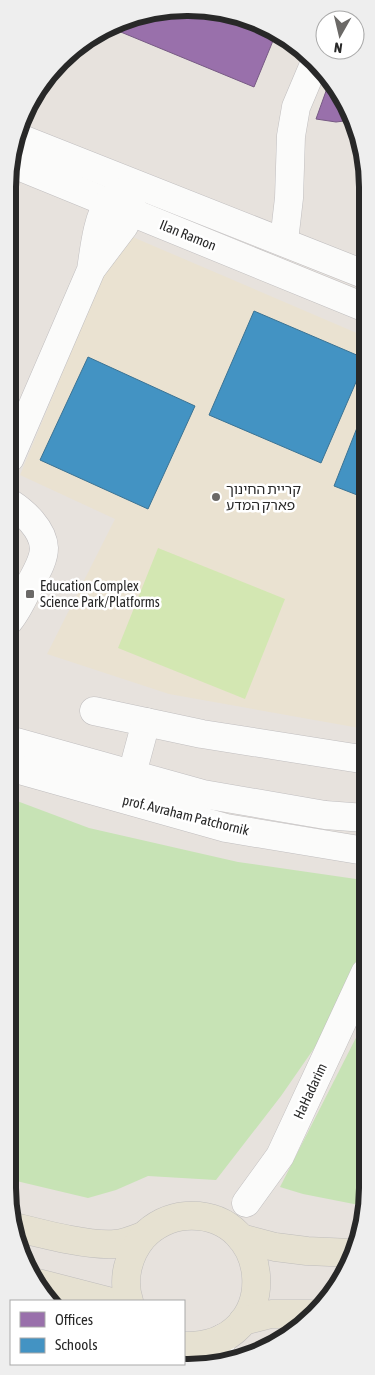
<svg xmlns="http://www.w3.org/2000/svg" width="375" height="1375" viewBox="0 0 375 1375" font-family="'Asap Condensed','Noto Sans Hebrew',sans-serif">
	<rect width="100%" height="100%" fill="#e7e2dd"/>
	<path fill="#eae2d1" d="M 121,232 L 366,337 L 365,729 L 169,694 L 47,654 L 115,519 L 20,475 Z"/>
	<g fill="#c7e3b5">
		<path d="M 9,798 L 89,828 L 238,862 L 356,879 L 365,886 L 365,946 L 333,1021 L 281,1096 L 216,1180 L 148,1176 L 116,1190 L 88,1198 L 8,1179 Z"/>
		<path d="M 364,1022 L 364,1206 L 303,1194 L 280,1187 Z"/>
	</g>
	<path fill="#d3e7b2" d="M 158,548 L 285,599 L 245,699 L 118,648 Z"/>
	<g fill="#9970ab" stroke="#775a84">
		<path d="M 152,11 L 222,11 L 277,31 L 254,87 L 111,28 Z"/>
		<path d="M 330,80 L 349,108 L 352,120 L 336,122 L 316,119 Z"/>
	</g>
	<g fill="#4393c3" stroke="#3b7394">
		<path d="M 254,311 L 366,359 L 321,463 L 209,415 Z"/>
		<path d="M 88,357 L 195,406 L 148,509 L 40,460 Z"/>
		<path d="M 366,405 L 365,498 L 334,486 Z"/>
	</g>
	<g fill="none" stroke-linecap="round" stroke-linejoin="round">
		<g stroke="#c0bebf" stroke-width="29">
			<g id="minor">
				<path d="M 17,137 L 366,275"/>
				<path d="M 11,163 L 366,308"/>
				<path d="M 284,241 L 289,198 L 291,136 L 296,107 L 315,62"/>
				<path d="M 93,267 L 124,226 L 131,212 L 131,194"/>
				<path d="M 10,458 L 91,270 C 94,251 97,218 109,202 C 113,198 117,195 121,192"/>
				<path d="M 9,621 C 18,610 24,597 30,584 C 36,573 44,560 44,548 C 43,529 24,512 10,503"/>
				<path d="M 94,711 L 202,734 L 361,759"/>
				<path d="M 9,740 L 203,794 L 325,815 L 365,818"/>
				<path d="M 9,767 L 226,828 L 365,851"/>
				<path d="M 132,774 L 146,722"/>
				<path d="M 246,1203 L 280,1156 L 365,973"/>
				<path d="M 214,1362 L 223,1338"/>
				<path d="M 166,1364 L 166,1365"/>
			</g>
		</g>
		<g stroke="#bfbdbc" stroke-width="29">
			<g id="major">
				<path d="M 15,1227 C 43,1234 87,1246 115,1244 C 126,1243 135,1239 145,1235"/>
				<path d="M 241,1238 L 275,1247 L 307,1251 L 352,1253"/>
				<path d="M 38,1283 L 108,1301"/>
				<path d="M 129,1301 C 122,1279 128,1255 143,1237 C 154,1225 170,1217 186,1216 C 275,1210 285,1348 184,1346"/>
				<path d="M 243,1321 L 271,1314 L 311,1314"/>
			</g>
		</g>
		<use href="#minor" stroke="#fbfbfa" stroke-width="28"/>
		<use href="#major" stroke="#e6e1d1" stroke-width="28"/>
	</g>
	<g fill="#6b6967" stroke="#fff" stroke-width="2">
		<circle cx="216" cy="497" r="5"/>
		<rect x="25" y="589" width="10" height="10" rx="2.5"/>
	</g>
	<g text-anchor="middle" stroke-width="5" stroke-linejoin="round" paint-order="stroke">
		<g font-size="14" fill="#282828" stroke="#fff">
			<text transform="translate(188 235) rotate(22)" y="5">Ilan Ramon</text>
			<text transform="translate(186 815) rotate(14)" y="5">prof. Avraham Patchornik</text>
			<text transform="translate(310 1091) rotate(-65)" y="5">HaHadarim</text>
		</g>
		<g font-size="14" fill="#282828" stroke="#fff" text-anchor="start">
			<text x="226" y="494">קריית החינוך<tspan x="226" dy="16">פארק המדע</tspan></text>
			<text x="40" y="591">Education Complex<tspan x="40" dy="16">Science Park/Platforms</tspan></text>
		</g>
	</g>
	<path d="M0 0H375V1375H0ZM187 16H188A171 171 0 0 1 359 187V1188A171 171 0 0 1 188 1359H187A171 171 0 0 1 16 1188V187A171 171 0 0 1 187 16Z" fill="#eee" fill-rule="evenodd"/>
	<path fill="none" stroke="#282828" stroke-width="6" d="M187 16H188A171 171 0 0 1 359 187V1188A171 171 0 0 1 188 1359H187A171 171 0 0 1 16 1188V187A171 171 0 0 1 187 16Z"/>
	<rect x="10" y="1300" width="175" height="65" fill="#ffffff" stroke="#a9a9a9"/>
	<rect x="20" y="1312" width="25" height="15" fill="#9970ab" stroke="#a9a9a9"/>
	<text x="55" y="1325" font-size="15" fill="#282828">Offices</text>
	<rect x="20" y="1338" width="25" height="15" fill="#4393c3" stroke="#a9a9a9"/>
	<text x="55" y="1350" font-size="15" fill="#282828">Schools</text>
	<g transform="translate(340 35) rotate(188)"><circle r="24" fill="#ffffff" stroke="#a9a9a9"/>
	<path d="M0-4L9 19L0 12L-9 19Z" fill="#6b6967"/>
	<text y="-8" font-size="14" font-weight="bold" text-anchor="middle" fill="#282828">N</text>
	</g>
</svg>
